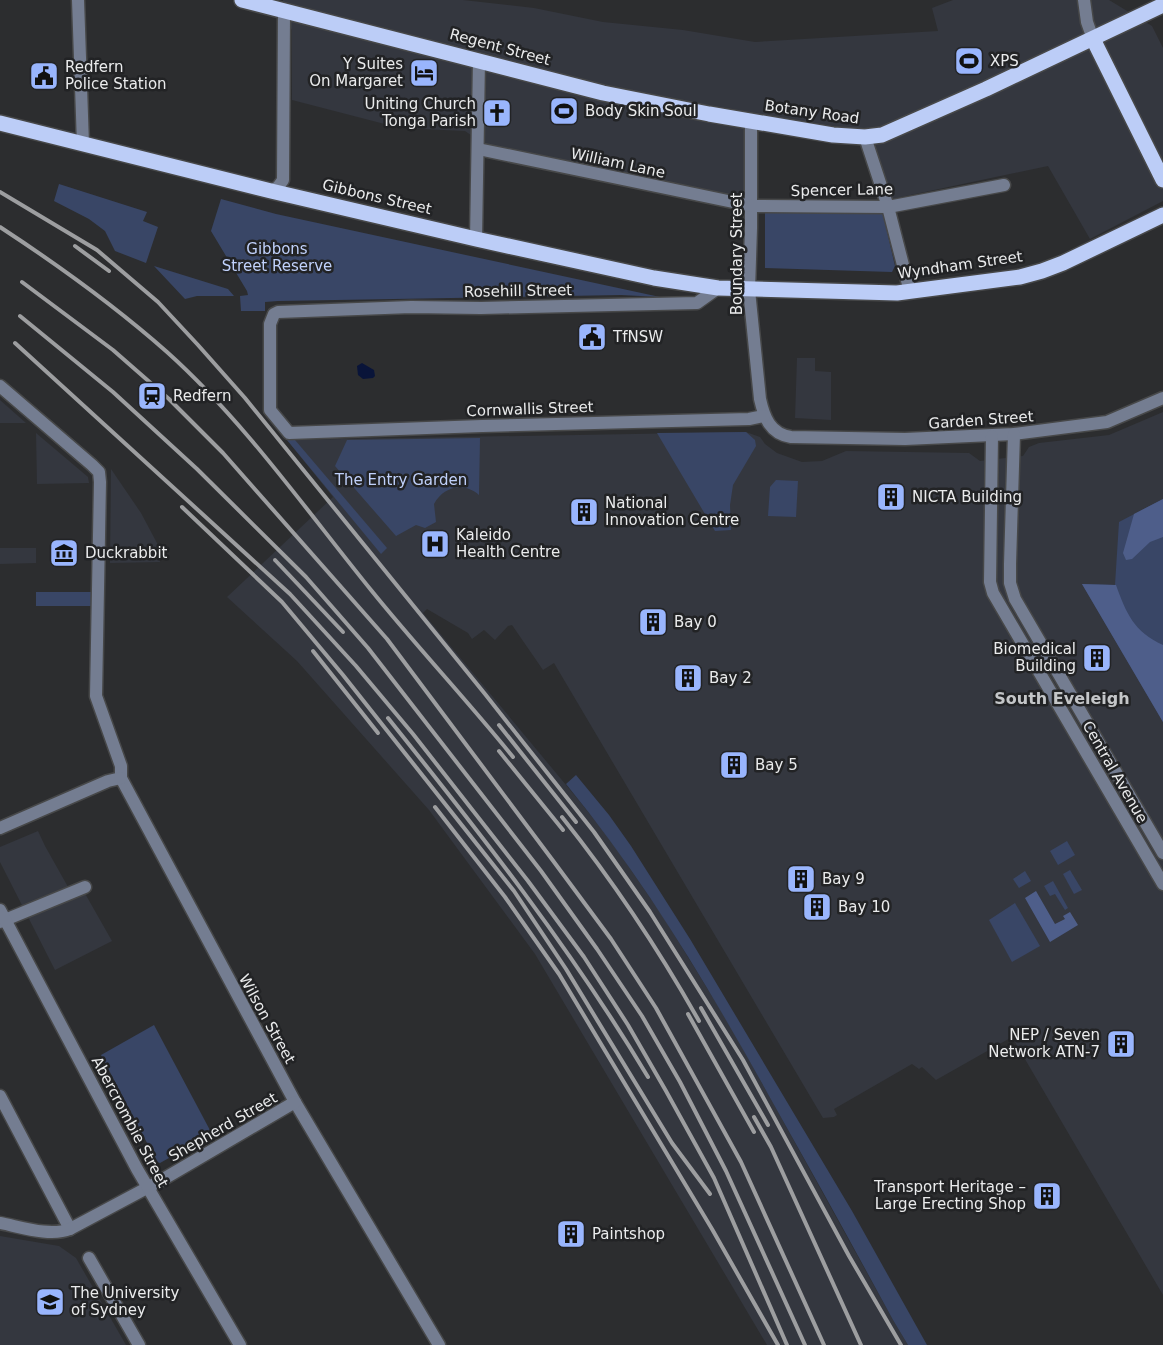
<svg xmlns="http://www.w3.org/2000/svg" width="1163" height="1345" viewBox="0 0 1163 1345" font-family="'DejaVu Sans',sans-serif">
	<rect width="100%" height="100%" fill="#2c2d2f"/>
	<g fill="#34373f">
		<path d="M 283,0 L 463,0 L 534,8 L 603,22 L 683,30 L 755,42 L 938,31 L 932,8 L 953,0 L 1109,0 L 1152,26 L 1163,48 L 1163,201 L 1090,239 L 1048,166 L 892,199 L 872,144 L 745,126 L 748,208 L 484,144 L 465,131 L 400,128 L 292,100 L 292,30 L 283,16 Z"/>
		<path d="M 797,358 L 815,358 L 815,371 L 831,372 L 831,420 L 795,418 Z"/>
		<path d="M 0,400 L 26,423 L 0,423 Z"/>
		<path d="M 1163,412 L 1163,1295 L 1012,1037 L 936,1080 L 922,1067 L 919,1069 L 912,1064 L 834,1109 L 837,1115 L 834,1117 L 823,1118 L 554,663 L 543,670 L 512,625 L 508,626 L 495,640 L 484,630 L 472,639 L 468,633 L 427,609 L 423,613 L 581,803 L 611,841 L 662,915 L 731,1027 L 893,1320 L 908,1345 L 767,1345 L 535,954 L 429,810 L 297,661 L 227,597 L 333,497 L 287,440 L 746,432 L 760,437 L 765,444 L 777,453 L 802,462 L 822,461 L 846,451 L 969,453 L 980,461 L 1023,456 L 1029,447 L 1039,443 L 1109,435 Z"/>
		<path d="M 36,433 L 88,477 L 89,483 L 37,484 Z"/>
		<path d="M 111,469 L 141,513 L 158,545 L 160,562 L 110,563 Z"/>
		<path d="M 0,548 L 36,548 L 36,563 L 0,564 Z"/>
		<path d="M 38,831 L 45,846 L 72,894 L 83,890 L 112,941 L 55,970 L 0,862 L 0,847 Z"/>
		<path d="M 0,1236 L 59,1246 L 76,1258 L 126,1345 L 0,1345 Z"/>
	</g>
	<g fill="#394666">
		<path d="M 59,184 L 147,212 L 143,221 L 158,227 L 146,263 L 115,251 L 105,231 L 89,219 L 54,201 Z"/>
		<path d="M 221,199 L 276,214 L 660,297 L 621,295 L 278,301 L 265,302 L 265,311 L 241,311 L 240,296 L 248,295 L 247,291 L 211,231 Z"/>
		<path d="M 877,209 L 883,214 L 895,266 L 892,272 L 765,268 L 765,211 Z"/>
		<path d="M 154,266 L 228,289 L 234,296 L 197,296 L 185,299 Z"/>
		<path d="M 746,432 L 755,440 L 756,446 L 733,485 L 730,505 L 731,530 L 715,531 L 657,433 Z"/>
		<path d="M 480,438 L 479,495 C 464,482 444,486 434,504 L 436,522 L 425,528 L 416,525 L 396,536 L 335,466 L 347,440 Z"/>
		<path d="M 287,440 L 295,440 L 387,548 L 381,554 Z"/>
		<path d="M 776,480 L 798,481 L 796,517 L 768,516 L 770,487 Z"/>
		<path d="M 1163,499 L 1163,722 L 1082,584 L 1115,585 L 1119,522 Z"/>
		<rect x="36" y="592" width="55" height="14"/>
		<path d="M 576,775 L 609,815 L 631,846 L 690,939 L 852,1211 L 927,1345 L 908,1345 L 893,1320 C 855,1250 817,1181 778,1112 C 715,998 649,885 566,784 Z"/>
		<path d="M 1067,841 L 1075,855 L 1058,865 L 1050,851 Z"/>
		<path d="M 1070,870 L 1082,890 L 1074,894 L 1063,874 Z"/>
		<path d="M 1025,871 L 1031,881 L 1019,888 L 1013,879 Z"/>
		<path d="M 1053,881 L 1068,908 L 1065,910 L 1055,894 L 1050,896 L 1044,886 Z"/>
		<path d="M 1015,903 L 1040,946 L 1012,962 L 989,920 Z"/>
		<path d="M 154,1025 L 212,1134 L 160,1163 L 157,1162 L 101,1055 Z"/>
	</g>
	<g fill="#4e5e8a">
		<path d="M 1163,499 L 1163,537 L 1150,542 L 1132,559 L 1126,560 L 1123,553 L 1134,514 Z"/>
		<path d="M 1082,584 L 1116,585 C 1126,613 1134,632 1163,645 L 1163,722 Z"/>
		<path d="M 1036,891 L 1055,924 L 1065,919 L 1063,916 L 1070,912 L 1078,925 L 1050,942 L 1025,898 Z"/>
	</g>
	<path fill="#091439" d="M 362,363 L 374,370 L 375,376 L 373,378 L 363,379 L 358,375 L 357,366 Z"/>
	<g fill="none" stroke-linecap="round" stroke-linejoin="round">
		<g stroke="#474849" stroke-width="15">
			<g id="minor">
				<path d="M 78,0 L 83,144"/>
				<path d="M 751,122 L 751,228 L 749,290 L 760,399 C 764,417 770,434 791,437 L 905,439 L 1014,434 L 1107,422 L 1163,398"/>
				<path d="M 865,137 L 888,207 L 910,292"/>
				<path d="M 478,149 L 752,206 L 888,207 L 1004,185"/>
				<path d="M 271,191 L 278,187 L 283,180 L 284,12"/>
				<path d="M 476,239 L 479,60"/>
				<path d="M 718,288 L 697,303 L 481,308 L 411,307 L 278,312 L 274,314 L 270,324 L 270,410 L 289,433 L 482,426 L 749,419 L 764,416"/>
				<path d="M 0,386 L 92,465 L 99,472 L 100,482 L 96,696 L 121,766 L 121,778 L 295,1102 L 439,1345"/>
				<path d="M 1014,434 L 1010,564 L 1010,583 L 1015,599 L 1163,853"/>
				<path d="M 992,436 L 990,582 L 993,593 L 1163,884"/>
				<path d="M 0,828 L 108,781 L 121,778"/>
				<path d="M 0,922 L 85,887"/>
				<path d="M 0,1096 L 70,1229"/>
				<path d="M 0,1223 C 21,1227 50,1237 70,1229 L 160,1181 L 295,1102"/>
				<path d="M 89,1258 L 139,1345"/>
			</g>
		</g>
		<g stroke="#474849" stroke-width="15">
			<g id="tertiary">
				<path d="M 1084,0 L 1087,22 L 1093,39"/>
				<path d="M 0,910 L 137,1169 L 240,1345"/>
			</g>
		</g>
		<g stroke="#474849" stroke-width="18">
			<g id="primary">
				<path d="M 242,0 L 603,93 L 709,114 L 833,135 L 865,137 L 882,135 L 986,89 L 1163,5"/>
				<path d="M 1093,39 L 1163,180"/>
				<path d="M 0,123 L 271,191 L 476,239 L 654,278 L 718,288 L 897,293 L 1020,277 L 1042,271 L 1063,263 L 1163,215"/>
			</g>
		</g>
		<use href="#minor" stroke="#747d91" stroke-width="12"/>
		<use href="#tertiary" stroke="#747d91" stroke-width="12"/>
		<use href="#primary" stroke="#bccdf7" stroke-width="15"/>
		<g stroke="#9d9ea0" stroke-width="4">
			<path d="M 0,192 L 97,250 L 158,302 L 198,345 L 245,398 L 485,694 L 594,832 L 650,912 L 743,1060 L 849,1256 L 901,1345"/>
			<path d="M 0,227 C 58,265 115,306 167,352 C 245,422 306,510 371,590 C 417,647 467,700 513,757"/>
			<path d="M 75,246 L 109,271"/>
			<path d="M 22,282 L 113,350 L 169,399 L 223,453 L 387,639 L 554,862 L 611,939 L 656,1008 L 741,1162 L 824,1345"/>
			<path d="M 20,316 L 113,392 L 197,469 L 306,577 L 368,648 L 541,871 L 597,949 L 642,1016 L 680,1082 L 726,1171 L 805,1345"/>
			<path d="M 15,343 L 290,594 L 356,666 L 413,734 L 528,881 L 584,957 L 628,1025 L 666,1091 L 714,1178 L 787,1345"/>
			<path d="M 182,507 L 282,602 L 343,675 L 514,891 L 566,969 L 672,1143 L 710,1194"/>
			<path d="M 275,560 L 343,632"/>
			<path d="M 313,651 L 378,733"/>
			<path d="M 388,718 C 481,834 572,950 648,1077"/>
			<path d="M 499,725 L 576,822"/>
			<path d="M 499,751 L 563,830"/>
			<path d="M 435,807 L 505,897 L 559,974 L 712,1229 L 778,1345"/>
			<path d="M 562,817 C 613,881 659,950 699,1021"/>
			<path d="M 701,1008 L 768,1125"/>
			<path d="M 688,1014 L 754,1132"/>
			<path d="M 754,1117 L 771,1147 L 861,1345"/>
		</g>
	</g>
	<defs>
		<g id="stadium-square" transform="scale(1.5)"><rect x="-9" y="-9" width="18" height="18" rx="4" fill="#99b5fd" stroke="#222325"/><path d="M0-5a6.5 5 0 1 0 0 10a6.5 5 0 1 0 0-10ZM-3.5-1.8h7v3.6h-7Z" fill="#111"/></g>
		<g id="hotel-square" transform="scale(1.5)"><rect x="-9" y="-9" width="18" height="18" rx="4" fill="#99b5fd" stroke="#222325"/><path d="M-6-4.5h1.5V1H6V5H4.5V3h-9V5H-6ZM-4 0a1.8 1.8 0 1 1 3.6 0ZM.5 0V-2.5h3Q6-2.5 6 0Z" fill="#111"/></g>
		<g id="civic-square" transform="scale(1.5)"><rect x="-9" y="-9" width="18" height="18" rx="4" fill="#99b5fd" stroke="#222325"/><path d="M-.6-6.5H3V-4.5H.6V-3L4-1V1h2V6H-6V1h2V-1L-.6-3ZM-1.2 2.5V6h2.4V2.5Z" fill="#111"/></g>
		<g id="church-square" transform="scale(1.5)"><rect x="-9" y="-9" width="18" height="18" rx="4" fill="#99b5fd" stroke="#222325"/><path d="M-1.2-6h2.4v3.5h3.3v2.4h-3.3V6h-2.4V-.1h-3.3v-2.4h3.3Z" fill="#111"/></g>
		<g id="station-square" transform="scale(1.5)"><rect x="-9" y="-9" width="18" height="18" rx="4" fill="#99b5fd" stroke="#222325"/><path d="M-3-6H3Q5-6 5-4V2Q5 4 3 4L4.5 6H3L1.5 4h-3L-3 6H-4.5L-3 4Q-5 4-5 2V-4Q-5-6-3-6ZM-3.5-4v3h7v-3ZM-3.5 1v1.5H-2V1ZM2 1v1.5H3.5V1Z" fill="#111"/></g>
		<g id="building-square" transform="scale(1.5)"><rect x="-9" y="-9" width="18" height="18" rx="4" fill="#99b5fd" stroke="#222325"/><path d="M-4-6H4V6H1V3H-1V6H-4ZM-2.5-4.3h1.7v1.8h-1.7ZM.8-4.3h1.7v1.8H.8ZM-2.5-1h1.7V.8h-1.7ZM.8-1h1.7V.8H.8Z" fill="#111"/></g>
		<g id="hospital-square" transform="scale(1.5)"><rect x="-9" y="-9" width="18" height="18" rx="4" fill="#99b5fd" stroke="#222325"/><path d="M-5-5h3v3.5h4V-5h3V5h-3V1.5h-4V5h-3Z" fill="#111"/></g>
		<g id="museum-square" transform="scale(1.5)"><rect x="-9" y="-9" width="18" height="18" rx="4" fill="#99b5fd" stroke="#222325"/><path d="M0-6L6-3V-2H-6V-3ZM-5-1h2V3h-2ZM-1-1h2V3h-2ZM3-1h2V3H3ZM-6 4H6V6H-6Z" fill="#111"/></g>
		<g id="university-square" transform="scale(1.5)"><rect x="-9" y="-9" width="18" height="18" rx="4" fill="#99b5fd" stroke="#222325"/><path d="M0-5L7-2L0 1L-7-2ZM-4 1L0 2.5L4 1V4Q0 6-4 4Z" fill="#111"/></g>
	</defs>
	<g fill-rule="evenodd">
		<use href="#stadium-square" x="969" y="61"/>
		<use href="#hotel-square" x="424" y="73"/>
		<use href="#civic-square" x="44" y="76"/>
		<use href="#stadium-square" x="564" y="111"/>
		<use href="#church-square" x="497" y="113"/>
		<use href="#civic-square" x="592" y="337"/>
		<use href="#station-square" x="152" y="396"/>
		<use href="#building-square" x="891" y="497"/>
		<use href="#building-square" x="584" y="512"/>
		<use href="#hospital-square" x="435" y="544"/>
		<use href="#museum-square" x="64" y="553"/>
		<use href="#building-square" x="653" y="622"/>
		<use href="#building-square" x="1097" y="658"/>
		<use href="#building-square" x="688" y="678"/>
		<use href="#building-square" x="734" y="765"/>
		<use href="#building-square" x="801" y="879"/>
		<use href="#building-square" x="817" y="907"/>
		<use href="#building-square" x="1121" y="1044"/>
		<use href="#building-square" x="1047" y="1196"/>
		<use href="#building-square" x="571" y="1234"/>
		<use href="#university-square" x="50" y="1302"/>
	</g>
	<g text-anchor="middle" stroke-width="5" stroke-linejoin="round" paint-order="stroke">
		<g font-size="15" fill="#eaebec" stroke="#222325">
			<text transform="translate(500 47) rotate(15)" y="5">Regent Street</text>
			<text transform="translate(812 112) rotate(8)" y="5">Botany Road</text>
			<text transform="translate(618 163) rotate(12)" y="5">William Lane</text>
			<text transform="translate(842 190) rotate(-1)" y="5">Spencer Lane</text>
			<text transform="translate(377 197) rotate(13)" y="5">Gibbons Street</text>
			<text transform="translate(737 254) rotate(-90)" y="5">Boundary Street</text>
			<text transform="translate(960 265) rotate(-8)" y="5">Wyndham Street</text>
			<text transform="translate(518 291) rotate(-1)" y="5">Rosehill Street</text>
			<text transform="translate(530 409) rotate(-2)" y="5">Cornwallis Street</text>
			<text transform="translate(981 420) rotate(-4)" y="5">Garden Street</text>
			<text transform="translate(1115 772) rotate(60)" y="5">Central Avenue</text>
			<text transform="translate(267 1019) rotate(61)" y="5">Wilson Street</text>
			<text transform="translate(130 1122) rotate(62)" y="5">Abercrombie Street</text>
			<text transform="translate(223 1127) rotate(-30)" y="5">Shepherd Street</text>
		</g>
		<g font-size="15" fill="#eaebec" stroke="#222325" text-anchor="start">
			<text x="990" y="66">XPS</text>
			<text x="403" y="69" text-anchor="end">Y Suites<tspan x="403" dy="17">On Margaret</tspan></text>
			<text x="65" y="72">Redfern<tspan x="65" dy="17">Police Station</tspan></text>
			<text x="476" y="109" text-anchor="end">Uniting Church<tspan x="476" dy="17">Tonga Parish</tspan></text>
			<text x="585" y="116">Body Skin Soul</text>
			<text x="613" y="342">TfNSW</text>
			<text x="173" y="401">Redfern</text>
			<text x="912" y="502">NICTA Building</text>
			<text x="605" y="508">National<tspan x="605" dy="17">Innovation Centre</tspan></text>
			<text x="456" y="540">Kaleido<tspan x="456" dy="17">Health Centre</tspan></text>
			<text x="85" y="558">Duckrabbit</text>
			<text x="674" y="627">Bay 0</text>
			<text x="1076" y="654" text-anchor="end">Biomedical<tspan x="1076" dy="17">Building</tspan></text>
			<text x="709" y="683">Bay 2</text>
			<text x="755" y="770">Bay 5</text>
			<text x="822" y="884">Bay 9</text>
			<text x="838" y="912">Bay 10</text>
			<text x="1100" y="1040" text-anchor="end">NEP / Seven<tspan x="1100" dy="17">Network ATN-7</tspan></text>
			<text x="1026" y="1192" text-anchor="end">Transport Heritage –<tspan x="1026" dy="17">Large Erecting Shop</tspan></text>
			<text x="592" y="1239">Paintshop</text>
			<text x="71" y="1298">The University<tspan x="71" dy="17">of Sydney</tspan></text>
		</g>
		<g font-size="15" fill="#c0d1fb" stroke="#222325">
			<text x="277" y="254">Gibbons<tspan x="277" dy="17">Street Reserve</tspan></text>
			<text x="401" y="485">The Entry Garden</text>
		</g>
		<g font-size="16" font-weight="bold" fill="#c4c6c8" stroke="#222325">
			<text x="1062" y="704">South Eveleigh</text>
		</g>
	</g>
</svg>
